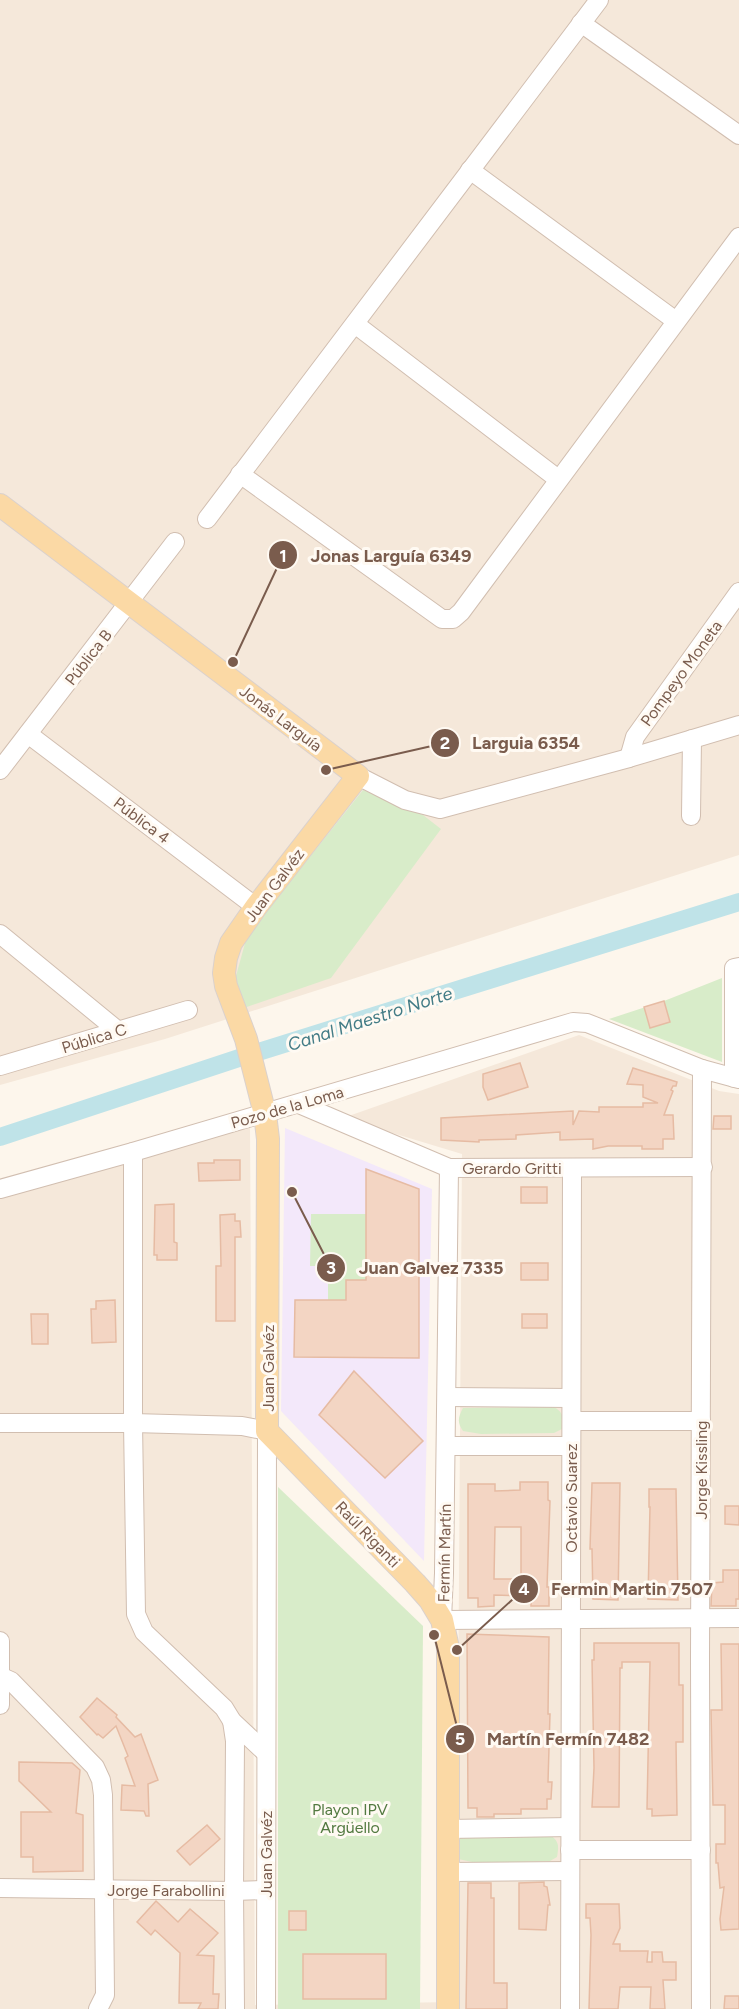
<svg xmlns="http://www.w3.org/2000/svg" width="739" height="2009" viewBox="0 0 739 2009" font-family="Figtree,sans-serif">
	<rect width="100%" height="100%" fill="#fdf6ec"/>
	<g fill="#f5e8da">
		<path d="M 0,0 L 739,0 L 739,855 L 165,1039 L 0,1085 Z"/>
		<path d="M 579,1035 L 719,1091 L 739,1094 L 739,2009 L 0,2009 L 0,1191 L 250,1125 L 255,2005 L 456,2002 L 462,1154 L 343,1118 Z"/>
	</g>
	<path fill="#f3e8fa" d="M 285,1128 L 432,1189 L 424,1561 L 281,1411 Z"/>
	<g fill="#d8ecc9">
		<path d="M 363,790 L 423,815 L 441,829 L 331,978 L 241,1009 L 236,976 L 247,936 Z"/>
		<path d="M 722,978 L 722,1062 L 609,1019 L 664,1001 Z"/>
		<path d="M 311,1214 L 366,1214 L 366,1280 L 346,1280 L 346,1300 L 328,1300 L 328,1266 L 310,1266 Z"/>
		<path d="M 554,1407 C 564,1413 564,1418 562,1429 L 554,1433 L 481,1434 L 463,1431 C 457,1423 458,1417 463,1408 Z"/>
		<path d="M 278,1487 L 423,1626 L 420,2009 L 278,2009 Z"/>
		<path d="M 550,1835 C 559,1841 559,1846 557,1857 L 550,1861 L 477,1863 L 458,1859 L 458,1837 Z"/>
	</g>
	<g fill="none" stroke-linecap="round" stroke-linejoin="round">
		<path stroke="#bfe3e8" stroke-width="18" d="M 0,1137 L 239,1058 L 739,902"/>
	</g>
	<g fill="#f3d5c3" stroke="#e6bba3" stroke-width="1.5" fill-rule="evenodd">
		<path d="M 664,1001 L 670,1022 L 650,1028 L 644,1007 Z"/>
		<path d="M 520,1063 L 528,1087 L 488,1100 L 483,1087 L 483,1074 Z"/>
		<path d="M 633,1068 L 677,1082 L 676,1086 L 673,1086 L 671,1090 L 673,1091 L 664,1115 L 673,1115 L 674,1139 L 663,1139 L 663,1149 L 642,1149 L 642,1146 L 608,1146 L 593,1149 L 593,1139 L 560,1140 L 560,1132 L 516,1135 L 516,1139 L 479,1140 L 479,1142 L 441,1140 L 441,1118 L 573,1111 L 573,1125 L 579,1111 L 599,1112 L 599,1107 L 643,1107 L 643,1103 L 658,1103 L 643,1097 L 643,1085 L 627,1084 Z"/>
		<path d="M 714,1116 L 731,1116 L 731,1129 L 713,1129 Z"/>
		<path d="M 214,1160 L 240,1160 L 240,1180 L 199,1181 L 198,1163 L 214,1163 Z"/>
		<path d="M 366,1169 L 419,1189 L 419,1358 L 294,1357 L 295,1300 L 346,1300 L 346,1280 L 366,1280 Z"/>
		<rect x="521" y="1187" width="26" height="16"/>
		<path d="M 174,1204 L 174,1242 L 177,1243 L 177,1260 L 157,1260 L 157,1255 L 154,1255 L 155,1205 Z"/>
		<path d="M 235,1214 L 235,1221 L 240,1221 L 241,1237 L 235,1237 L 235,1321 L 216,1321 L 216,1266 L 221,1266 L 220,1215 Z"/>
		<rect x="521" y="1263" width="27" height="17"/>
		<path d="M 115,1300 L 116,1342 L 92,1343 L 91,1309 L 96,1309 L 96,1301 Z"/>
		<path d="M 31,1314 L 48,1314 L 48,1344 L 32,1344 Z"/>
		<rect x="522" y="1314" width="25" height="14"/>
		<path d="M 354,1371 L 423,1441 L 385,1478 L 319,1415 Z"/>
		<path d="M 520,1482 L 548,1482 L 548,1500 L 550,1501 L 547,1587 L 549,1587 L 549,1606 L 531,1606 L 531,1596 L 494,1595 L 494,1606 L 478,1607 L 478,1598 L 468,1598 L 468,1484 L 495,1484 L 495,1491 L 520,1490 ZM 495,1527 L 521,1527 L 521,1579 L 494,1579 Z"/>
		<path d="M 592,1483 L 620,1483 L 618,1600 L 593,1599 L 592,1549 L 590,1549 Z"/>
		<path d="M 649,1489 L 676,1489 L 678,1600 L 648,1599 L 650,1507 L 649,1507 Z"/>
		<path d="M 725,1506 L 739,1506 L 739,1525 L 725,1524 Z"/>
		<path d="M 723,1570 L 739,1570 L 739,1599 L 736,1599 L 736,1606 L 711,1606 L 712,1583 L 723,1582 Z"/>
		<path d="M 467,1634 L 549,1637 L 548,1714 L 550,1714 L 548,1782 L 552,1782 L 551,1799 L 547,1799 L 547,1809 L 521,1809 L 521,1814 L 494,1814 L 494,1817 L 477,1817 L 477,1808 L 468,1808 Z"/>
		<path d="M 594,1643 L 679,1643 L 679,1685 L 683,1685 L 683,1742 L 676,1742 L 677,1815 L 652,1816 L 652,1809 L 647,1809 L 650,1662 L 622,1662 L 622,1668 L 620,1668 L 619,1807 L 592,1807 L 594,1768 L 592,1660 L 594,1660 Z"/>
		<path d="M 721,1644 L 739,1644 L 739,1929 L 721,1930 L 720,1919 L 724,1887 L 720,1888 L 718,1863 L 716,1863 L 716,1844 L 725,1844 L 725,1805 L 713,1805 L 711,1710 L 722,1710 Z"/>
		<path d="M 97,1698 L 117,1715 L 116,1717 L 135,1737 L 141,1734 L 158,1780 L 148,1784 L 149,1816 L 146,1816 L 144,1811 L 121,1810 L 122,1785 L 135,1786 L 125,1758 L 128,1756 L 116,1726 L 103,1738 L 98,1734 L 97,1735 L 80,1717 Z"/>
		<path d="M 19,1762 L 72,1763 L 80,1770 L 76,1813 L 83,1815 L 83,1871 L 33,1872 L 33,1857 L 21,1857 L 21,1812 L 51,1812 L 19,1781 Z"/>
		<path d="M 207,1825 L 220,1839 L 190,1865 L 177,1851 Z"/>
		<path d="M 544,1882 L 544,1886 L 547,1887 L 550,1905 L 548,1905 L 546,1930 L 519,1929 L 519,1883 Z"/>
		<path d="M 468,1883 L 491,1883 L 491,1898 L 494,1898 L 494,1983 L 507,1983 L 507,2009 L 466,2009 Z"/>
		<path d="M 156,1901 L 178,1922 L 190,1909 L 218,1933 L 197,1955 L 214,1956 L 213,1994 L 219,1994 L 218,2009 L 198,2009 L 201,2003 L 179,2003 L 180,1953 L 155,1930 L 151,1935 L 137,1922 Z"/>
		<path d="M 586,1904 L 619,1904 L 620,1928 L 613,1944 L 620,1944 L 620,1951 L 648,1951 L 647,1962 L 652,1962 L 652,1952 L 662,1952 L 663,1962 L 676,1962 L 676,1980 L 663,1980 L 665,2009 L 650,2009 L 651,1987 L 620,1987 L 618,2009 L 589,2009 L 591,1935 L 590,1918 L 586,1918 Z"/>
		<rect x="289" y="1911" width="17" height="19"/>
		<rect x="303" y="1954" width="83" height="45"/>
		<path d="M 725,1996 L 739,1996 L 739,2009 L 724,2009 Z"/>
	</g>
	<g fill="none" stroke-linecap="round" stroke-linejoin="round">
		<g stroke="#d1beb0" stroke-width="20">
			<g id="minor">
				<path d="M 581,23 L 739,135"/>
				<path d="M 470,170 L 676,321"/>
				<path d="M 355,324 L 558,479"/>
				<path d="M 240,474 L 442,619 L 453,619 L 461,612 L 739,237"/>
				<path d="M 207,519 L 599,0"/>
				<path d="M 28,734 L 256,907"/>
				<path d="M 629,758 L 635,737 L 739,592"/>
				<path d="M 0,770 L 175,542"/>
				<path d="M 358,776 L 405,800 L 440,809 L 629,758 L 739,725"/>
				<path d="M 691,816 L 692,739"/>
				<path d="M 0,934 L 117,1030"/>
				<path d="M 0,1066 L 188,1010"/>
				<path d="M 734,1078 L 734,968 L 739,967"/>
				<path d="M 299,1104 L 449,1168 L 703,1167"/>
				<path d="M 133,1152 L 133,1423 L 136,1614 L 144,1632 L 224,1708 L 232,1721 L 266,1753"/>
				<path d="M 449,1168 L 444,1573 L 442,1620 L 739,1618"/>
				<path d="M 0,1189 L 133,1152 L 573,1022 L 587,1023 L 702,1069 L 739,1079"/>
				<path d="M 447,1397 L 571,1398"/>
				<path d="M 572,1421 L 701,1421"/>
				<path d="M 0,1423 L 133,1423 L 242,1426 L 267,1431 L 266,2009"/>
				<path d="M 446,1446 L 571,1446"/>
				<path d="M 0,1641 L 0,1705"/>
				<path d="M 0,1676 L 11,1681 L 95,1767 L 101,1780 L 103,1795 L 105,1995 L 98,2009"/>
				<path d="M 448,1829 L 570,1827"/>
				<path d="M 570,1850 L 701,1850"/>
				<path d="M 449,1872 L 570,1871"/>
				<path d="M 0,1888 L 234,1891 L 235,1741 L 232,1721"/>
				<path d="M 235,2009 L 234,1891 L 266,1890"/>
				<path d="M 570,2009 L 572,1168"/>
				<path d="M 701,2009 L 700,1659 L 702,1069"/>
			</g>
		</g>
		<g stroke="#dad1cd" stroke-width="24">
			<path id="major" d="M 0,505 L 358,776 L 256,907 L 231,943 L 226,958 L 224,973 L 226,986 L 246,1039 L 265,1114 L 268,1139 L 267,1431 L 415,1583 L 430,1600 L 442,1620 L 448,1648 L 448,2009"/>
		</g>
		<use href="#minor" stroke="#fff" stroke-width="18"/>
		<use href="#major" stroke="#fbd9a5" stroke-width="22"/>
	</g>
	<g text-anchor="middle" stroke-width="6" stroke-linejoin="round" paint-order="stroke">
		<g font-size="16" fill="#7a5c4d" stroke="#fffaf3">
			<text transform="translate(88 657) rotate(-52)" y="6">Pública B</text>
			<text transform="translate(681 673) rotate(-54)" y="6">Pompeyo Moneta</text>
			<text transform="translate(281 718) rotate(37)" y="6">Jonás Larguía</text>
			<text transform="translate(142 820) rotate(37)" y="6">Pública 4</text>
			<text transform="translate(274 885) rotate(-53)" y="6">Juan Galvéz</text>
			<text transform="translate(94 1038) rotate(-17)" y="6">Pública C</text>
			<text transform="translate(287 1107) rotate(-16)" y="6">Pozo de la Loma</text>
			<text x="512" y="1174">Gerardo Gritti</text>
			<text transform="translate(268 1368) rotate(-90)" y="6">Juan Galvéz</text>
			<text transform="translate(701 1470) rotate(-90)" y="6">Jorge Kissling</text>
			<text transform="translate(571 1498) rotate(-90)" y="6">Octavio Suarez</text>
			<text transform="translate(368 1534) rotate(46)" y="6">Raúl Riganti</text>
			<text transform="translate(444 1553) rotate(-89)" y="6">Fermín Martín</text>
			<text transform="translate(266 1854) rotate(-90)" y="6">Juan Galvéz</text>
			<text x="166" y="1896">Jorge Farabollini</text>
		</g>
		<g font-size="16" fill="#537a41" stroke="#fffaf3">
			<text x="350" y="1815">Playon IPV<tspan x="350" dy="18">Argüello</tspan></text>
		</g>
		<g font-size="18" font-style="italic" fill="#437c86" stroke="#fffaf3">
			<text transform="translate(370 1019) rotate(-18)" y="6">Canal Maestro Norte</text>
		</g>
	</g>
	<path fill="none" stroke="#7a5c4d" stroke-width="2" d="M233 662L283 555M326 770L445 743M292 1192L331 1268M457 1650L524 1589M434 1635L460 1739"/>
	<g fill="#7a5c4d" stroke="#fffaf3" stroke-width="2">
		<circle cx="233" cy="662" r="6"/>
		<circle cx="326" cy="770" r="6"/>
		<circle cx="292" cy="1192" r="6"/>
		<circle cx="457" cy="1650" r="6"/>
		<circle cx="434" cy="1635" r="6"/>
		<circle cx="283" cy="555" r="15"/>
		<circle cx="445" cy="743" r="15"/>
		<circle cx="331" cy="1268" r="15"/>
		<circle cx="524" cy="1589" r="15"/>
		<circle cx="460" cy="1739" r="15"/>
	</g>
	<g font-size="18" text-anchor="middle" font-weight="bold" fill="#fff">
		<text x="283" y="562">1</text>
		<text x="445" y="749">2</text>
		<text x="331" y="1274">3</text>
		<text x="524" y="1595">4</text>
		<text x="460" y="1745">5</text>
	</g>
	<g font-size="18" text-anchor="middle" font-weight="bold" fill="#7a5c4d" stroke="#fffaf3" stroke-width="6" stroke-linejoin="round" paint-order="stroke">
		<text x="391" y="562">Jonas Larguía 6349</text>
		<text x="526" y="749">Larguia 6354</text>
		<text x="431" y="1274">Juan Galvez 7335</text>
		<text x="632" y="1595">Fermin Martin 7507</text>
		<text x="568" y="1745">Martín Fermín 7482</text>
	</g>
</svg>
